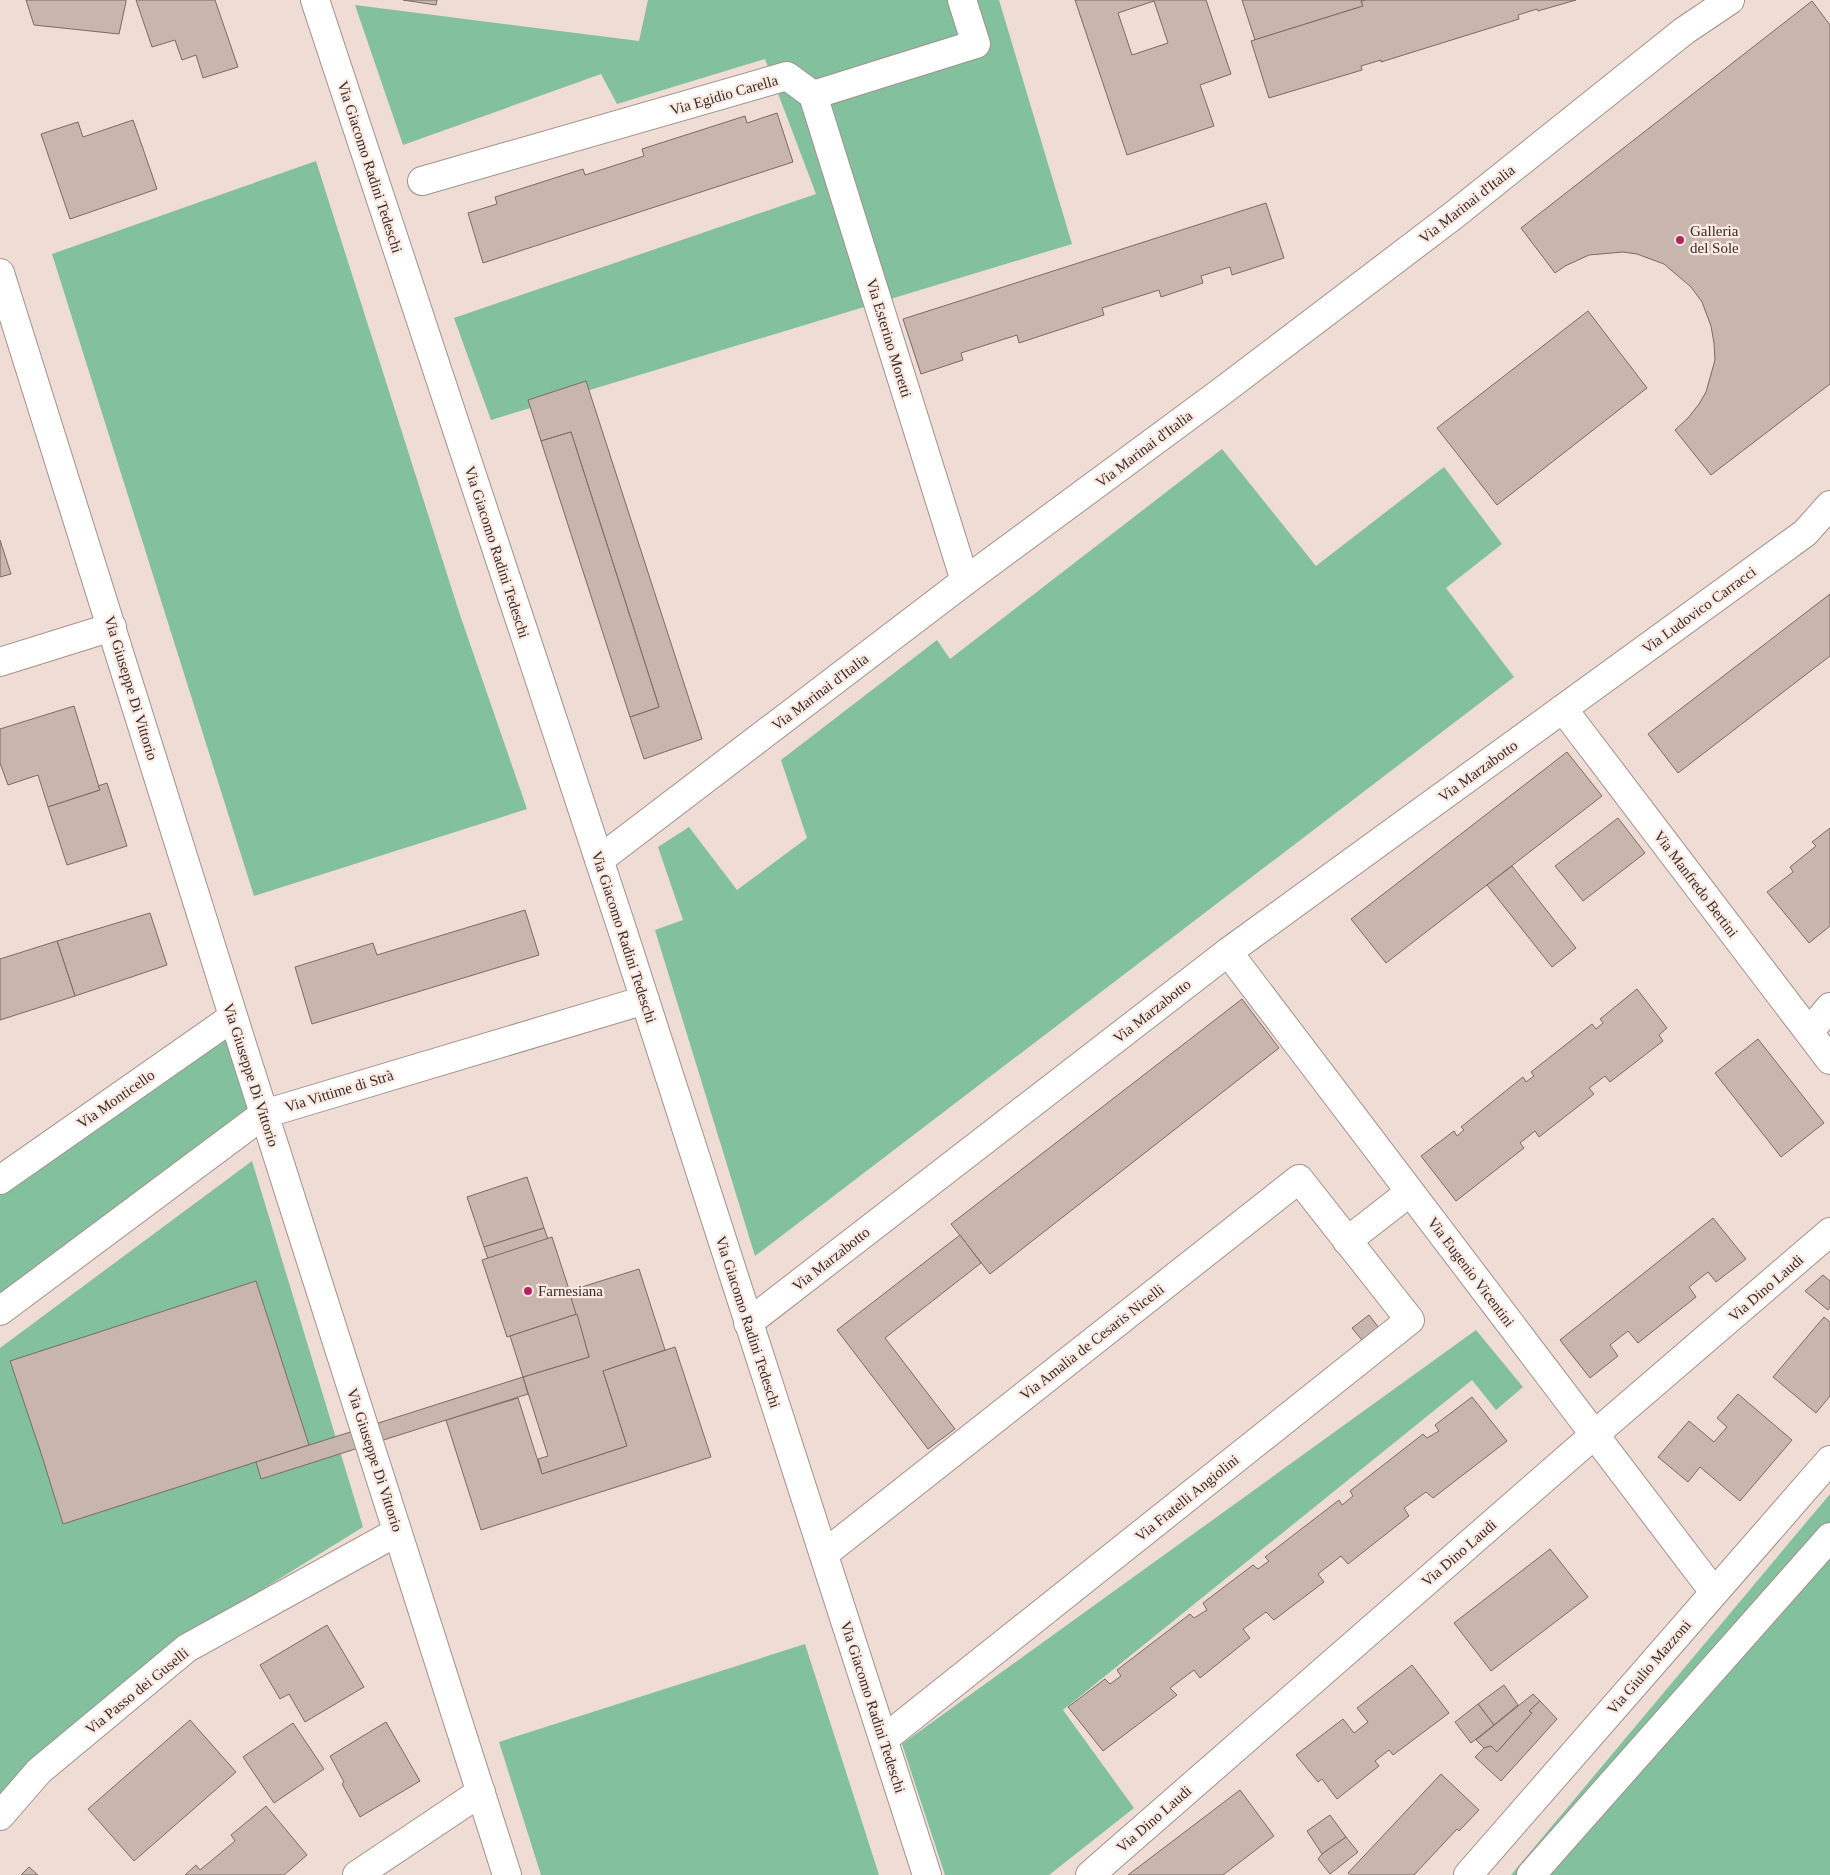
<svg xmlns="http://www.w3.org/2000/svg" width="1830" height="1875" viewBox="0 0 1830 1875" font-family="'Times New Roman',serif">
	<rect width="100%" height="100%" fill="#efdcd5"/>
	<g fill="#82c09e">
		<path d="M 648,0 L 999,0 L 1072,244 L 491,420 L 454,318 L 816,194 L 765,59 L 617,104 L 601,74 L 403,145 L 355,5 L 639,41 Z"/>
		<path d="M 316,161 L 459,612 L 527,809 L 254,896 L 52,254 Z"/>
		<path d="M 1222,449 L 1316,566 L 1444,467 L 1502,544 L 1446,588 L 1514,677 L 755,1256 L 655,930 L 683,920 L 658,847 L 689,827 L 737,890 L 807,838 L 781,760 L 937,640 L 950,659 Z"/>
		<path d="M 226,1038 L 250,1108 L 0,1296 L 0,1189 Z"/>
		<path d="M 252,1161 L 363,1527 L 184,1638 L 0,1796 L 0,1348 Z"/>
		<path d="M 1476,1330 L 1523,1387 L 1496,1410 L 1472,1380 L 1063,1710 L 1134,1808 L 1049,1875 L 945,1875 L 902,1744 Z"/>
		<path d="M 1830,1494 L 1830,1875 L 1511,1875 Z"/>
		<path d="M 805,1644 L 879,1875 L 541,1875 L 499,1742 Z"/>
	</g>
	<g fill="#c7b5ae" stroke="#7b6b65" fill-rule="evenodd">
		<path d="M 26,0 L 126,0 L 126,2 L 119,34 L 34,25 Z"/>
		<path d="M 136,0 L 215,0 L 238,67 L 203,78 L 196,55 L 182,60 L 175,40 L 152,47 Z"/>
		<path d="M 403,0 L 437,0 L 436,5 Z"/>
		<path d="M 1075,0 L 1206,0 L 1231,74 L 1200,85 L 1214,126 L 1127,155 ZM 1154,1 L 1168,43 L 1132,55 L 1118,13 Z"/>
		<path d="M 1242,0 L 1366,0 L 1361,1 L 1363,6 L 1255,40 Z"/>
		<path d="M 1366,0 L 1576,0 L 1538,11 L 1537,9 L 1518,15 L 1519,19 L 1381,62 L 1381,60 L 1361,66 L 1362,70 L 1269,98 L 1251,41 L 1363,6 L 1361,1 Z"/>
		<path d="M 1812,1 L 1830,25 L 1830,384 L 1711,475 L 1675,430 L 1688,418 L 1699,404 L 1706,392 L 1715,360 L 1714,343 L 1711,326 L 1702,302 L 1691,287 L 1664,264 L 1637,254 L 1623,252 L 1589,255 L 1565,266 L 1555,273 L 1521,228 Z"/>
		<path d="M 777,113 L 793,162 L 483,263 L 468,213 L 497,204 L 495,197 L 583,169 L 585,175 L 644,156 L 642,149 L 745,116 L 747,123 Z"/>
		<path d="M 133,120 L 157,189 L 70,219 L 41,134 L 78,122 L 83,137 Z"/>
		<path d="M 1266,203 L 1284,258 L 1232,275 L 1230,267 L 1201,276 L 1203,283 L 1161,297 L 1159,290 L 1102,308 L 1104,315 L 1019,343 L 1017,335 L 961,353 L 963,360 L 921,374 L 903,319 Z"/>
		<path d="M 1588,311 L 1647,388 L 1497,505 L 1437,428 Z"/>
		<path d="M 586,381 L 702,739 L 644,759 L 630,717 L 659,707 L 571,432 L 541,441 L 528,400 Z"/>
		<path d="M 571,432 L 659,707 L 630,717 L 541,441 Z"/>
		<path d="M 0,540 L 11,574 L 0,577 Z"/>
		<path d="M 1830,594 L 1830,656 L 1678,773 L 1648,734 Z"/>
		<path d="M 74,706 L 100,790 L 48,807 L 38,775 L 8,785 L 0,763 L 0,729 Z"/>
		<path d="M 1567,752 L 1602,796 L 1386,963 L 1351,919 Z"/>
		<path d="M 107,783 L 127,846 L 67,865 L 48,807 L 100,790 L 98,786 Z"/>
		<path d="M 1618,818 L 1645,853 L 1583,901 L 1555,866 Z"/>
		<path d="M 1830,828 L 1830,926 L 1809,943 L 1767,892 L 1793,872 L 1790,867 L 1816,846 L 1812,842 Z"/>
		<path d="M 1512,866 L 1576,948 L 1552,967 L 1487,885 Z"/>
		<path d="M 525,910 L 539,955 L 312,1024 L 295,967 L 373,943 L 377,955 Z"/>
		<path d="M 150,913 L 167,965 L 75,996 L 57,941 Z"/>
		<path d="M 57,941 L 75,996 L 0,1020 L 0,959 Z"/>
		<path d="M 1637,989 L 1667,1028 L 1659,1035 L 1663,1041 L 1610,1082 L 1605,1076 L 1589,1088 L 1594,1094 L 1539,1137 L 1535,1131 L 1520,1143 L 1524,1148 L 1456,1201 L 1421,1156 L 1454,1131 L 1457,1136 L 1464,1130 L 1461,1127 L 1523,1077 L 1526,1082 L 1534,1076 L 1531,1072 L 1592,1024 L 1596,1029 L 1603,1023 L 1600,1019 Z"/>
		<path d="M 1242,999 L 1279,1048 L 990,1274 L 951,1224 Z"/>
		<path d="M 1758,1039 L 1824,1123 L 1781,1157 L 1715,1073 Z"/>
		<path d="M 527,1177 L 544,1228 L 484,1247 L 467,1197 Z"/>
		<path d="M 1713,1218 L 1746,1259 L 1716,1282 L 1708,1272 L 1689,1287 L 1696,1297 L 1638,1343 L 1628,1331 L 1610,1345 L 1618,1356 L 1590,1378 L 1560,1340 Z"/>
		<path d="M 544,1228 L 548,1239 L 488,1259 L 484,1247 Z"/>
		<path d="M 960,1235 L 981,1263 L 885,1338 L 955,1429 L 928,1449 L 837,1330 Z"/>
		<path d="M 552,1237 L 577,1314 L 507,1337 L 482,1260 Z"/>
		<path d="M 639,1269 L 665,1350 L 603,1371 L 627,1446 L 542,1474 L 538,1459 L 548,1456 L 523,1377 L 589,1357 L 569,1291 Z"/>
		<path d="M 1823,1275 L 1830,1281 L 1830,1307 L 1828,1310 L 1805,1291 Z"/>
		<path d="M 256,1281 L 309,1445 L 63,1524 L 41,1453 L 10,1361 Z"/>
		<path d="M 577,1314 L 589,1357 L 523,1377 L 510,1336 Z"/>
		<path d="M 1369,1315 L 1382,1332 L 1366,1345 L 1352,1328 Z"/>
		<path d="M 1824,1317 L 1830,1322 L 1830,1396 L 1816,1413 L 1773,1377 Z"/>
		<path d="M 675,1347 L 711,1457 L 481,1530 L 446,1420 L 518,1398 L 542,1474 L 627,1446 L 603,1371 Z"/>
		<path d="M 523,1377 L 528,1394 L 261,1479 L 256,1462 Z"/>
		<path d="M 1738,1394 L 1792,1440 L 1740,1501 L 1700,1467 L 1688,1482 L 1658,1457 L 1689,1421 L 1714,1442 L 1727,1427 L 1717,1418 Z"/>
		<path d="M 1472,1397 L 1507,1441 L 1433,1498 L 1426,1492 L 1404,1508 L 1409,1516 L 1348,1564 L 1341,1556 L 1318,1574 L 1324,1582 L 1274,1620 L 1266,1612 L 1243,1629 L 1250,1638 L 1200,1678 L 1194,1670 L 1170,1688 L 1177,1695 L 1103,1751 L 1068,1707 L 1105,1679 L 1110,1684 L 1121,1676 L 1117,1670 L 1190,1614 L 1194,1618 L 1207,1610 L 1203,1603 L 1253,1565 L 1258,1569 L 1269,1561 L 1265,1557 L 1339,1500 L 1342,1505 L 1353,1496 L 1350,1491 L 1423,1434 L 1427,1438 L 1439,1431 L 1435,1425 Z"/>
		<path d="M 1550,1549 L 1588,1597 L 1491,1671 L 1454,1623 Z"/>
		<path d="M 327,1625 L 364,1687 L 305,1722 L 289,1694 L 280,1699 L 260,1665 Z"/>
		<path d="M 1412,1665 L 1449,1713 L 1393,1755 L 1389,1750 L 1375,1761 L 1379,1766 L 1337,1799 L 1322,1779 L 1318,1782 L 1296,1755 L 1343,1719 L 1354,1733 L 1368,1722 L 1357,1708 Z"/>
		<path d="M 1504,1685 L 1518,1705 L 1494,1725 L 1478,1704 Z"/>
		<path d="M 1533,1694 L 1540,1701 L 1529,1711 L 1532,1713 L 1497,1752 L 1491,1746 L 1484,1748 L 1476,1740 Z"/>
		<path d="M 1540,1701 L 1557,1719 L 1501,1781 L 1475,1757 L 1484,1748 L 1491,1746 L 1497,1752 L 1532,1713 L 1529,1711 Z"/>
		<path d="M 1478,1704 L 1494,1725 L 1471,1743 L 1455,1722 Z"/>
		<path d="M 190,1720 L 236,1772 L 134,1861 L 88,1809 Z"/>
		<path d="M 386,1722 L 420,1781 L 360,1817 L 342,1784 L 344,1782 L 330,1756 Z"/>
		<path d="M 293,1723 L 324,1769 L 274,1803 L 243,1757 Z"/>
		<path d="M 1441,1774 L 1479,1810 L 1459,1831 L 1457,1829 L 1414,1875 L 1351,1875 L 1348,1873 Z"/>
		<path d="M 1240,1790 L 1274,1836 L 1223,1875 L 1128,1875 Z"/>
		<path d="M 266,1806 L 307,1855 L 284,1875 L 185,1875 L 196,1865 L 200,1870 L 235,1841 L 231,1835 Z"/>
		<path d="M 1330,1815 L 1346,1837 L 1322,1854 L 1307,1831 Z"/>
		<path d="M 1346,1837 L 1358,1852 L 1330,1874 L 1318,1859 L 1322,1854 Z"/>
		<path d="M 29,1867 L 38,1875 L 21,1875 Z"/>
	</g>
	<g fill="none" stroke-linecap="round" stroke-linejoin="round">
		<g stroke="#a2918b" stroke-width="30">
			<g id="street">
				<path d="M 813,95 L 965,581"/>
				<path d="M 813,95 L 976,44 L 962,0"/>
				<path d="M 422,181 L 787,76 L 813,95"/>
				<path d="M 0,273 L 245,1054 L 507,1875"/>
				<path d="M 0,662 L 112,627"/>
				<path d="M 1563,709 L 1830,1060"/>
				<path d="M 599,860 L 965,581 L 1221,392 L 1454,215 L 1684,31 L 1730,0"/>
				<path d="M 1228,952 L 1714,1592"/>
				<path d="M 1809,1032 L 1830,1007"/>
				<path d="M 0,1180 L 233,1017"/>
				<path d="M 1347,1241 L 1410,1192"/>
				<path d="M 0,1311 L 264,1114 L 645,1000"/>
				<path d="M 748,1323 L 1228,952 L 1805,533 L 1830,505"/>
				<path d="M 824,1554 L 1299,1179 L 1410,1320 L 884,1739"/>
				<path d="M 0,1816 L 39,1771 L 187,1648 L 397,1532"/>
				<path d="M 357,1875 L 481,1792"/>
				<path d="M 1090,1875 L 1594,1435 L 1830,1232"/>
				<path d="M 1468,1875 L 1830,1460"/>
				<path d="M 1531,1875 L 1830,1537"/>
			</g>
		</g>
		<g stroke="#a2918b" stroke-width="30">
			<path id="secondary" d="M 315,0 L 622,929 L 927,1875"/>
		</g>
		<use href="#street" stroke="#fff" stroke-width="28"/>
		<use href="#secondary" stroke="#fff" stroke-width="28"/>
	</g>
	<g fill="#b02460" stroke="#fce9e2" stroke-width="2">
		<circle cx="1680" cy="240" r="5"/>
		<circle cx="528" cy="1291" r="5"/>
	</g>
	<g text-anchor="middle" stroke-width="4.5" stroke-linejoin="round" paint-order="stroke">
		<g font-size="15" fill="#342d2a" stroke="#fce9e2">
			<text transform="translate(724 95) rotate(-16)" y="5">Via Egidio Carella</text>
			<text transform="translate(370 167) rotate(72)" y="5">Via Giacomo Radini Tedeschi</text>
			<text transform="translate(1467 204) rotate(-38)" y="5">Via Marinai d'Italia</text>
			<text transform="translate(889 338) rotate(73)" y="5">Via Esterino Moretti</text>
			<text transform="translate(1144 449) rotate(-37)" y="5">Via Marinai d'Italia</text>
			<text transform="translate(497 552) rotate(72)" y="5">Via Giacomo Radini Tedeschi</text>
			<text transform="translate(1699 610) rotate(-36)" y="5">Via Ludovico Carracci</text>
			<text transform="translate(131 688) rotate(73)" y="5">Via Giuseppe Di Vittorio</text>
			<text transform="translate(820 692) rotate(-37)" y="5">Via Marinai d'Italia</text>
			<text transform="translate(1478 771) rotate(-36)" y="5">Via Marzabotto</text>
			<text transform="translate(1696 884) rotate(53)" y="5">Via Manfredo Bertini</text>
			<text transform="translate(624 937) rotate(72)" y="5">Via Giacomo Radini Tedeschi</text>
			<text transform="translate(1152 1011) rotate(-38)" y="5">Via Marzabotto</text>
			<text transform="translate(251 1075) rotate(72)" y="5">Via Giuseppe Di Vittorio</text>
			<text transform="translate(339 1091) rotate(-17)" y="5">Via Vittime di Strà</text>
			<text transform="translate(116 1099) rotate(-35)" y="5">Via Monticello</text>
			<text transform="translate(831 1259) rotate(-38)" y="5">Via Marzabotto</text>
			<text transform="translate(1471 1272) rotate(53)" y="5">Via Eugenio Vicentini</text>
			<text transform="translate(1766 1288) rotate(-41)" y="5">Via Dino Laudi</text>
			<text transform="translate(748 1322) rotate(72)" y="5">Via Giacomo Radini Tedeschi</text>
			<text transform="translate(1092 1342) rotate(-38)" y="5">Via Amalia de Cesaris Nicelli</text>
			<text transform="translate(375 1460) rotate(72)" y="5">Via Giuseppe Di Vittorio</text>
			<text transform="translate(1187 1498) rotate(-39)" y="5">Via Fratelli Angiolini</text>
			<text transform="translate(1459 1553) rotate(-41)" y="5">Via Dino Laudi</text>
			<text transform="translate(1649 1667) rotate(-49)" y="5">Via Giulio Mazzoni</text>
			<text transform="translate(137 1691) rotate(-39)" y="5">Via Passo dei Guselli</text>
			<text transform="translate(873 1707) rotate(72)" y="5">Via Giacomo Radini Tedeschi</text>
			<text transform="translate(1154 1819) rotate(-41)" y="5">Via Dino Laudi</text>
		</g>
		<g font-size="15" fill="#342d2a" stroke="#fce9e2" text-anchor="start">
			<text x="1690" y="236">Galleria<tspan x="1690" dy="17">del Sole</tspan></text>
			<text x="538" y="1296">Farnesiana</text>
		</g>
	</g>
</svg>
